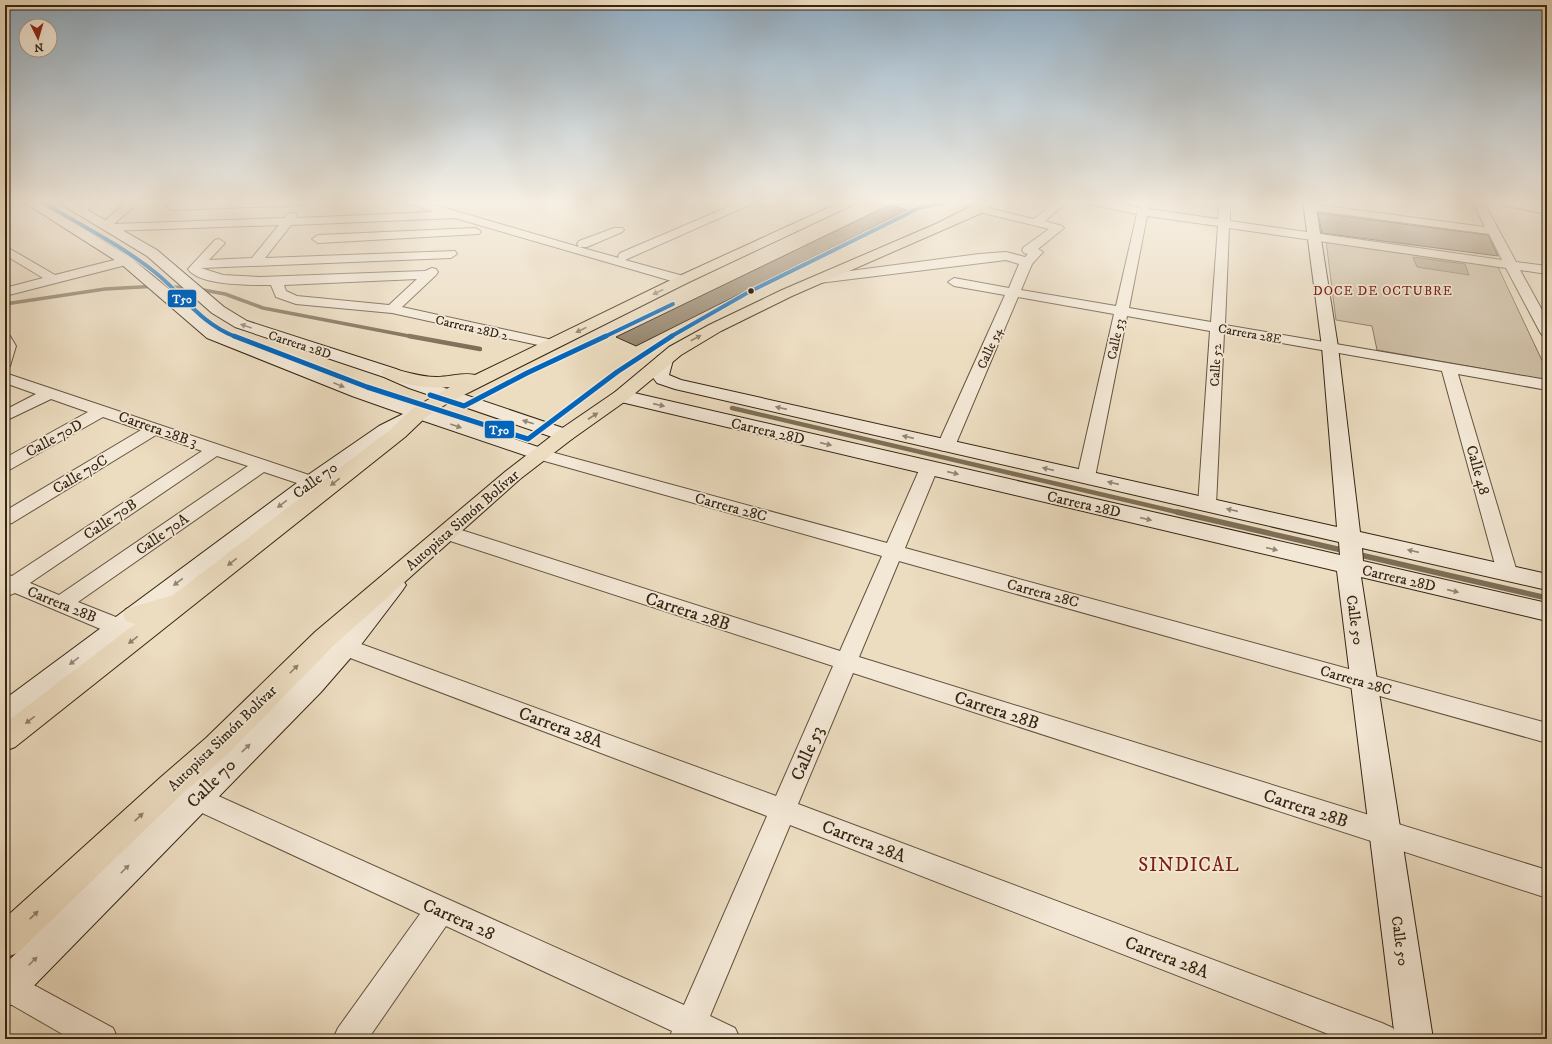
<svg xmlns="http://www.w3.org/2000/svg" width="1552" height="1044" viewBox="0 0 1552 1044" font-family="'IM FELL DW Pica',serif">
	<rect width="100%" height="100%" fill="#ecdcc0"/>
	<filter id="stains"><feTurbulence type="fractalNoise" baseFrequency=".005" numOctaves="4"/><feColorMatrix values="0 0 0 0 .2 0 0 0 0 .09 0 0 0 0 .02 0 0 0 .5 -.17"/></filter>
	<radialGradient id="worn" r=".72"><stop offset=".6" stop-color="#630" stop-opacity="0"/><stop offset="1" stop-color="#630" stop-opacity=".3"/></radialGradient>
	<path fill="#cdbda3" stroke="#80715b" d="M 1326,241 L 1497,265 L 1547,371 L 1547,380 L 1377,350 L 1372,326 L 1336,320 Z"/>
	<path fill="#ad9e85" stroke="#7d6e57" d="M 1413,257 L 1465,264 L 1469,275 L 1417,267 Z"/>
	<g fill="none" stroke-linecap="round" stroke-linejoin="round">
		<g stroke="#7d6e57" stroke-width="3.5">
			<path d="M 198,289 L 225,294 L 263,308 L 414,337"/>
			<path d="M 5,304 L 105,289 L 158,286 L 188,288"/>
		</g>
		<g stroke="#7d6e57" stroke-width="4.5">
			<path d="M 409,336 L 480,349"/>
			<path d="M 732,408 L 1181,513"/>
		</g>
		<g stroke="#7d6e57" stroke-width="5.5">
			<path d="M 1177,512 L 1346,551"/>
			<path d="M 1356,554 L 1547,598"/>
		</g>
	</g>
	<g fill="#94846d" stroke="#342513">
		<path d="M 889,205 L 907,210 L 636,346 L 616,337 Z"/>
		<path d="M 1318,213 L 1488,235 L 1498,256 L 1322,233 Z"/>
	</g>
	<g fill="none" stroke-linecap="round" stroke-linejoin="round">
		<g stroke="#62533e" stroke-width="2">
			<g id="street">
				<path d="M 86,201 L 98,201 L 84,214 L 76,214 L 74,212 Z"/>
				<path d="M 128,201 L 140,201 L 114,224 L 284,218 C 288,213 290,212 296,214 L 297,218 L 434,212 L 402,201 L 421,201 L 579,247 L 577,244 L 579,241 L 614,228 L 622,228 L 624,230 L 622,232 L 587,247 L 579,247 L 619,258 L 618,256 L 620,253 L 742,201 L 758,201 L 625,260 L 687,277 L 688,280 L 687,283 L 682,284 L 455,218 L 291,225 L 265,258 L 455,251 L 457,254 L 451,258 L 201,268 L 223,275 L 260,277 L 425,271 L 432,268 L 436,269 L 438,272 L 436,275 L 402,307 L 557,341 L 559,344 L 557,347 L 552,348 L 392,313 L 296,304 L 276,297 L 271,285 C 251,285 199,286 188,269 L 215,240 L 219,239 L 225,243 L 209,260 L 252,258 L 279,225 L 109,231 L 99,226 L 101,224 ZM 417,279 L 389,305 L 297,296 L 286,291 L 284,285 Z"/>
				<path d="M 230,201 L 309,201 L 309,202 L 304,205 L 172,210 L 166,207 L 172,204 Z"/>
				<path d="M 1056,201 L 1068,201 L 1045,221 L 1062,226 L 1064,228 L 1038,249 L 1043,252 L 1032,264 L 1021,290 L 1116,306 L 1137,214 L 1088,204 L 1083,201 L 1107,201 L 1138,208 L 1139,201 L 1150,201 L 1149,209 L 1218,219 L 1219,201 L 1230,201 L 1230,221 L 1502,260 L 1489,234 L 1310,210 L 1304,207 L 1310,204 L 1485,227 L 1472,201 L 1483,201 L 1516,262 L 1547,266 L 1547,274 L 1520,270 L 1547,319 L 1547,336 L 1542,335 L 1540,332 L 1506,268 L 1229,228 L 1225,325 L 1547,380 L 1547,390 L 1458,374 L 1517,572 L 1514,577 L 1507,579 L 1500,577 L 1497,572 L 1442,371 L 1224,333 L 1216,505 L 1214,509 L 1207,511 L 1200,509 L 1198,505 L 1210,331 L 1127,316 L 1095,477 L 1092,481 L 1086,483 L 1080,481 L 1077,477 L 1114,314 L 1018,297 L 955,446 L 952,450 L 946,451 L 940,450 L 937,446 L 1005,295 L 954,286 L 948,282 L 954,278 L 1009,288 L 1019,264 L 1006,260 L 819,283 L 813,279 L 819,275 L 979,254 L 1006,252 L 1025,257 L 1028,254 L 1024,253 L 1022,250 L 1024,247 L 1049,229 L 975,211 L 973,209 L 979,206 L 1034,219 ZM 1147,216 L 1218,226 L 1211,322 L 1129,308 Z"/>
				<path d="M 475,228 L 479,230 L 481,232 L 479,234 L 318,243 L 312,239 L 318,235 Z"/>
				<path d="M 5,246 L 55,275 L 126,257 L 132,261 L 130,264 L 5,296 L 5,288 L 43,278 L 5,255 Z"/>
				<path d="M 5,335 L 10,336 L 16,346 L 10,366 L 5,368 Z"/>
				<path d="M 5,373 L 318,478 L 321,482 L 318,486 L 312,488 L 264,472 L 78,602 L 126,621 L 129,627 L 126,633 L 118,635 L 110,633 L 15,593 L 5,597 L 5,574 L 12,576 L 202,451 L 156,435 L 12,523 L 5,525 L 5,511 L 141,430 L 103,417 L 11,469 L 5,470 L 5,458 L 88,412 L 51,399 L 5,421 L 5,410 L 36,394 L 5,383 ZM 217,456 L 248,466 L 59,595 L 30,583 Z"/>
				<path d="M 540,449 L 887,543 L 920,468 L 923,464 L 929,463 L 935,464 L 938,468 L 905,548 L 1547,723 L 1547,743 L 899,561 L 859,657 L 1547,870 L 1547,898 L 853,673 L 798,804 L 1382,1023 L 1393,1028 L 1398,1039 L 1341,1039 L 790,825 L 710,1016 L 735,1028 L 740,1039 L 669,1039 L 672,1031 L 446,926 L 368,1039 L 333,1039 L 338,1028 L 420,914 L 187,806 L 183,798 L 187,790 L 196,786 L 205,790 L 684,1005 L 767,816 L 337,653 L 334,647 L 337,641 L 345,639 L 353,641 L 776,796 L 833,666 L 441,538 L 438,533 L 441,528 L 448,527 L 455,528 L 840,651 L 882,556 L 534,458 L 531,454 L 534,450 Z"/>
				<path d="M 8,971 L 113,1028 L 118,1039 L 71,1039 L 5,1001 L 5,972 Z"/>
			</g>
		</g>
		<g stroke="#342513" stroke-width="2">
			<g id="secondary">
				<path d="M 22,201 L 38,201 L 131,258 L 219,330 L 364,388 L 547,450 L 550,454 L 547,458 L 540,460 L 533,458 L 421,420 L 393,434 L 319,487 L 15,722 L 5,725 L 5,699 L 305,477 L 379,426 L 403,414 L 352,396 L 207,338 L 121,264 Z"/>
				<path d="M 56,201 L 72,201 L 157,250 L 224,307 L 247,321 L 396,369 L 421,380 L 572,431 L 575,435 L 572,439 L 565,441 L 558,439 L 409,388 L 384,377 L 235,327 L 212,313 L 147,256 Z"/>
				<path d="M 1303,201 L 1315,201 L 1338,347 L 1360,532 L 1547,574 L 1547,590 L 1362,548 L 1363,561 L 1547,603 L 1547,621 L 1361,577 L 1433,1039 L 1395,1039 L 1337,571 L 621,402 L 615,400 L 612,396 L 615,392 L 621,390 L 1340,555 L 1339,542 L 675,389 L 657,383 L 651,375 L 658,356 L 664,355 L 670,356 L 673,360 L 669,375 L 681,380 L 1337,527 L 1322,347 Z"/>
				<path d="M 1496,201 L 1524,201 L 1547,206 L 1547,214 L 1502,205 Z"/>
				<path d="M 394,577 L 402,579 L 406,585 L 402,591 L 354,654 L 321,692 L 18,1002 L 5,1007 L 5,964 L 303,676 L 336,640 L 386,579 Z"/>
			</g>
		</g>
		<g stroke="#342513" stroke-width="2">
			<g id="highway">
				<path d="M 843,201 L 861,201 L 687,283 L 448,403 L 426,417 L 405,437 L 15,747 L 5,751 L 5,723 L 135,624 L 126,621 L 123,615 L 126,609 L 173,595 L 391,429 L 412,409 L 450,387 C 436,389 390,385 381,373 L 384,369 L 390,368 C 406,372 421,377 437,377 C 450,377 463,372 475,375 L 677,277 Z"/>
				<path d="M 981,201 L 996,201 L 984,212 L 792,296 L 721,331 L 681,355 L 627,400 L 572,439 L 520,479 L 333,646 L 226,756 L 181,795 L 17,953 L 5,958 L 5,918 L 161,777 L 206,738 L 315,632 L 506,471 L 558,431 L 615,392 L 669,347 L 709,325 L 782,290 L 938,223 Z"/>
			</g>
		</g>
		<use href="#street" fill="#f3e8d6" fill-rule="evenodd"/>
		<use href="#secondary" fill="#f3e8d6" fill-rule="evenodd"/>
		<use href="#highway" fill="#ecdcc0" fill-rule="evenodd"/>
		<g stroke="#f3e8d6" stroke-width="6">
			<g id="bus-1-far1">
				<path d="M 40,201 C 79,224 121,245 156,273 C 184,296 200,323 236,337"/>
				<path d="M 604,337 L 673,304"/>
				<path d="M 670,337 L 747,293 L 919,208 L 952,201"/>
			</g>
		</g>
		<g stroke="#f3e8d6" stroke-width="8">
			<g id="bus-1">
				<path d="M 234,336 L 367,387 L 528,439 L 617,372 L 672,336"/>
				<path d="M 430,395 L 464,406 L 527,373 L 606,336"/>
			</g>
		</g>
		<use href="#bus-1-far1" stroke="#0065bd" stroke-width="4"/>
		<use href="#bus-1" stroke="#0065bd" stroke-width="5"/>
	</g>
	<defs><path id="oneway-solid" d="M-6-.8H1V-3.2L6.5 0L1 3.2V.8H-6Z"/></defs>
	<g fill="#90806a">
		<use href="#oneway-solid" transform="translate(658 292) rotate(154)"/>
		<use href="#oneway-solid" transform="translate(581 330) rotate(154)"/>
		<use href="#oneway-solid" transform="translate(696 338) rotate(-28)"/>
		<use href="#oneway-solid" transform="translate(593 416) rotate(-33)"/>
		<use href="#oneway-solid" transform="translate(335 482) rotate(142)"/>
		<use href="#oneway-solid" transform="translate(232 562) rotate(142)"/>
		<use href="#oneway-solid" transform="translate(133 640) rotate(142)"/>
		<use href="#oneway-solid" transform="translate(294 669) rotate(-45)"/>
		<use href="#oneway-solid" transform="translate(30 720) rotate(142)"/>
		<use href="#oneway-solid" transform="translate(139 817) rotate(-43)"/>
		<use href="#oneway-solid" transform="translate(34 915) rotate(-43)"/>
	</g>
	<g fill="#948674">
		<use href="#oneway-solid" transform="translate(246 326) rotate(-161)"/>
		<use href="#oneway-solid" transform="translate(339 385) rotate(22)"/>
		<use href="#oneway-solid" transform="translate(659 405) rotate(13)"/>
		<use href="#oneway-solid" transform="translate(781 408) rotate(-167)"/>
		<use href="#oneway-solid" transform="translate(528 422) rotate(-162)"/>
		<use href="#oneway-solid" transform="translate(456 426) rotate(19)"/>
		<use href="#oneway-solid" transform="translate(908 437) rotate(-167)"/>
		<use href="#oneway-solid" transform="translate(826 444) rotate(13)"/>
		<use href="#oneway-solid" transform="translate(1048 469) rotate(-167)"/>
		<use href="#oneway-solid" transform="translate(953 473) rotate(13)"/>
		<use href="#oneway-solid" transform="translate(1113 483) rotate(-167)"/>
		<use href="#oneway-solid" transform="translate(282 504) rotate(143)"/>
		<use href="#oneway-solid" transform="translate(1232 510) rotate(-167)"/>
		<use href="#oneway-solid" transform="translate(1146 519) rotate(13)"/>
		<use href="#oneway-solid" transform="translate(1272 549) rotate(13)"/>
		<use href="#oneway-solid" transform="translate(1413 551) rotate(-167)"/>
		<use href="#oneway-solid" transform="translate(178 582) rotate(143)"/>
		<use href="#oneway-solid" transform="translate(1453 591) rotate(13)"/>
		<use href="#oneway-solid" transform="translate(74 661) rotate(143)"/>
		<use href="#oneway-solid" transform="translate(246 748) rotate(-44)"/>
		<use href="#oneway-solid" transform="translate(125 869) rotate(-45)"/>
		<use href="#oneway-solid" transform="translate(33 961) rotate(-45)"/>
	</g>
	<linearGradient id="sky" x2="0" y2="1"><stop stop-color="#90abc0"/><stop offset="0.58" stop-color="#f6efe3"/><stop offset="1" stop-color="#f6efe3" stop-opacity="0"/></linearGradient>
	<rect width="1552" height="348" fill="url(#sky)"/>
	<circle fill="#342513" stroke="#f3e8d6" stroke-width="1.5" cx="751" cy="291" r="3.5"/>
	<g text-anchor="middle" stroke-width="3.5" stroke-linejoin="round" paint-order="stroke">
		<g font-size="13" letter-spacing="1" fill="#7a1f14" stroke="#f3e8d6">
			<text x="1383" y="295">DOCE DE OCTUBRE</text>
		</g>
		<g font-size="13" fill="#342513" stroke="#f3e8d6">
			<text transform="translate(472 327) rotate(13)" y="5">Carrera 28D 2</text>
			<text transform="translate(1250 333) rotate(10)" y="5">Carrera 28E</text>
			<text transform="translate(1115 339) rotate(-78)" y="5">Calle 53</text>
			<text transform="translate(300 344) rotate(18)" y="5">Carrera 28D</text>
			<text transform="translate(989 348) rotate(-66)" y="5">Calle 54</text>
			<text transform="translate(1215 365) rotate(-87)" y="5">Calle 52</text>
		</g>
		<g font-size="15" fill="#342513" stroke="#f3e8d6">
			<text transform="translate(158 429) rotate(19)" y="5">Carrera 28B 3</text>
			<text transform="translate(768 431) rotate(13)" y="5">Carrera 28D</text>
			<text transform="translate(54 438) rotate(-29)" y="5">Calle 70D</text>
			<text transform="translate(1478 470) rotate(74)" y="5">Calle 48</text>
			<text transform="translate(80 474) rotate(-31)" y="5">Calle 70C</text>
			<text transform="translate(315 480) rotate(-36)" y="5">Calle 70</text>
			<text transform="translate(1084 504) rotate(13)" y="5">Carrera 28D</text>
			<text transform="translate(731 507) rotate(15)" y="5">Carrera 28C</text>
			<text transform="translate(110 519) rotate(-34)" y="5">Calle 70B</text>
			<text transform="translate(462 520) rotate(-41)" y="5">Autopista Simón Bolívar</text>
			<text transform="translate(162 534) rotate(-35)" y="5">Calle 70A</text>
			<text transform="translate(1399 578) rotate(13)" y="5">Carrera 28D</text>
			<text transform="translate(1043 593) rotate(15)" y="5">Carrera 28C</text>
			<text transform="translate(62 604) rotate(22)" y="5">Carrera 28B</text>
			<text transform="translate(1355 620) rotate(82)" y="5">Calle 50</text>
			<text transform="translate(1356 680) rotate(16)" y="5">Carrera 28C</text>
			<text transform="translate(222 738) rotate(-44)" y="5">Autopista Simón Bolívar</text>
			<text transform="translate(1400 941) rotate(82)" y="5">Calle 50</text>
		</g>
		<g font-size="18" fill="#342513" stroke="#f3e8d6">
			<text transform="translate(688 611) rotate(18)" y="6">Carrera 28B</text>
			<text transform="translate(997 710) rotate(18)" y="6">Carrera 28B</text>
			<text transform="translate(561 727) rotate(20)" y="6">Carrera 28A</text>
			<text transform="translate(807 753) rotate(-67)" y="6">Calle 53</text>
			<text transform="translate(211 783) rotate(-45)" y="6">Calle 70</text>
			<text transform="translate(1306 808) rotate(18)" y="6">Carrera 28B</text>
			<text transform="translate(864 841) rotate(21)" y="6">Carrera 28A</text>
			<text transform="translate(459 919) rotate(24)" y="6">Carrera 28</text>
			<text transform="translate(1167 957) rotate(21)" y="6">Carrera 28A</text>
		</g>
		<g font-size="19" letter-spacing="1" fill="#7a1f14" stroke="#f3e8d6">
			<text x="1189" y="871">SINDICAL</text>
		</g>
	</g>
	<g stroke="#f3e8d6" stroke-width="1.5">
		<rect x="167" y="289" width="30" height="19" rx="4" fill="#0065bd"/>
		<rect x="484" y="420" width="31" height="19" rx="4" fill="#0065bd"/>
	</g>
	<g font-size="11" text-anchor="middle" font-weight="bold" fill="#fff">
		<text x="182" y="303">T50</text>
		<text x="499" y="434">T50</text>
	</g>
	<rect width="1552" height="1044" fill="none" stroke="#ecdcc0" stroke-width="20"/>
	<rect x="6" y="6" width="1540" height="1032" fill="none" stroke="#342513" stroke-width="2"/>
	<rect x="10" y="10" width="1532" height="1024" fill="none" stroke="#342513"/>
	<g transform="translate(38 38) rotate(175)"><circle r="19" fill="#f3e8d6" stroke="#a79a88"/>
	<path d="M0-3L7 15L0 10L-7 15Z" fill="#8f2418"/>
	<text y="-6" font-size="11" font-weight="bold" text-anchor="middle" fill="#342513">N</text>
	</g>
	<rect width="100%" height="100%" filter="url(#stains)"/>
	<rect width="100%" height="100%" fill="url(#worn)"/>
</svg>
